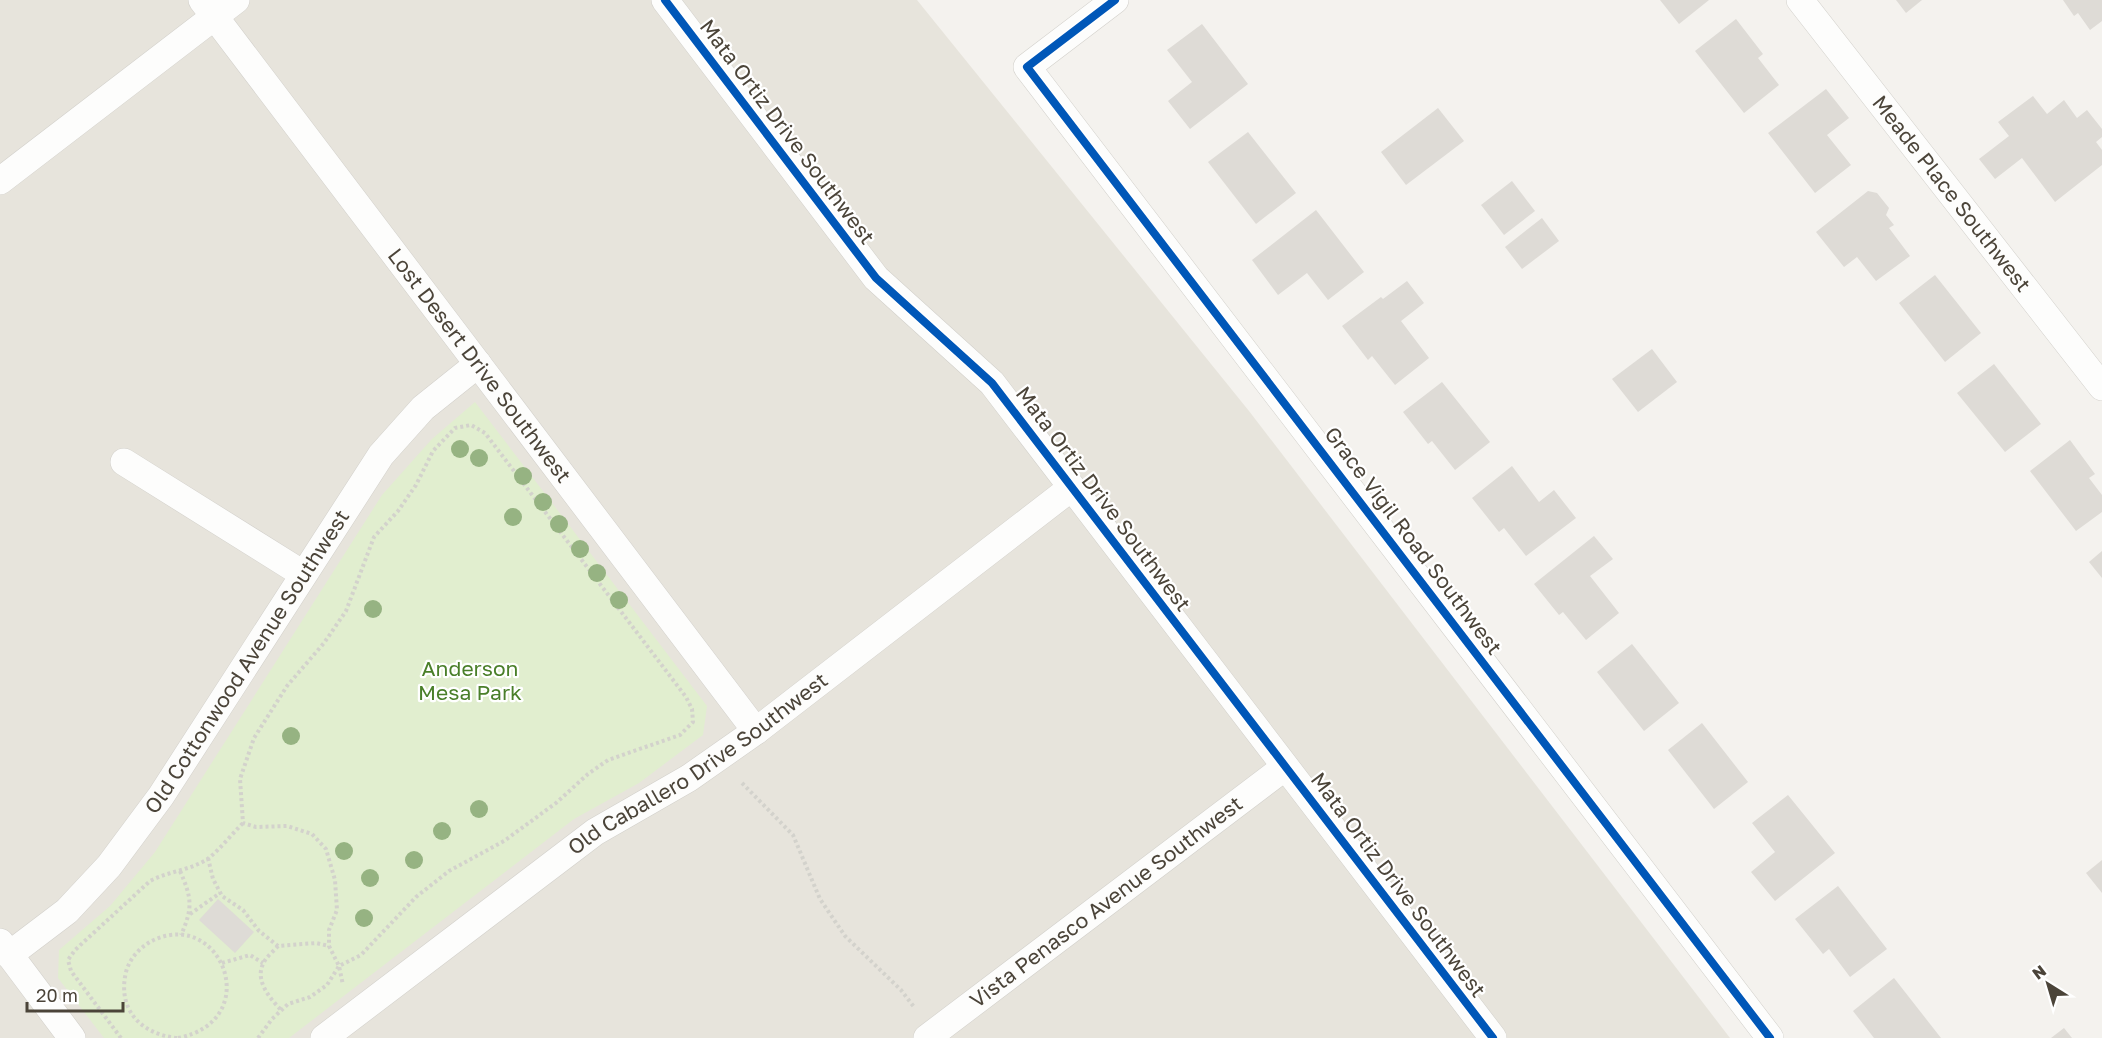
<svg xmlns="http://www.w3.org/2000/svg" width="2102" height="1038" viewBox="0 0 2102 1038" font-family="'Golos Text',sans-serif">
	<rect width="100%" height="100%" fill="#f4f2ee"/>
	<path fill="#e7e4dc" d="M 0,0 L 917,0 L 1249,411 L 1730,1038 L 0,1038 Z"/>
	<path fill="#e1eecf" d="M 475,402 L 707,706 L 703,735 L 639,783 L 574,819 L 289,1038 L 104,1038 L 58,978 L 59,950 L 110,906 L 155,852 L 382,495 L 432,439 Z"/>
	<g fill="#dedbd6">
		<path d="M 1660,0 L 1709,0 L 1679,24 Z"/>
		<path d="M 1896,0 L 1922,0 L 1906,13 Z"/>
		<path d="M 2063,0 L 2102,0 L 2102,21 L 2090,30 L 2078,13 L 2074,16 Z"/>
		<path d="M 1736,19 L 1763,54 L 1758,58 L 1779,85 L 1744,113 L 1695,51 Z"/>
		<path d="M 1202,24 L 1248,84 L 1190,129 L 1168,101 L 1192,82 L 1167,50 Z"/>
		<path d="M 1826,89 L 1849,118 L 1827,135 L 1851,165 L 1815,193 L 1768,133 Z"/>
		<path d="M 2033,96 L 2047,114 L 2064,100 L 2077,118 L 2087,110 L 2102,129 L 2102,137 L 2096,142 L 2102,150 L 2102,165 L 2055,202 L 2022,158 L 1995,179 L 1979,159 L 2009,136 L 1998,122 Z"/>
		<path d="M 1438,108 L 1464,141 L 1406,185 L 1381,152 Z"/>
		<path d="M 1248,132 L 1296,193 L 1256,224 L 1208,162 Z"/>
		<path d="M 1512,181 L 1535,211 L 1504,235 L 1481,205 Z"/>
		<path d="M 1868,191 L 1877,193 L 1889,208 L 1886,215 L 1894,225 L 1889,228 L 1910,256 L 1876,281 L 1857,257 L 1844,267 L 1816,232 Z"/>
		<path d="M 1316,210 L 1364,272 L 1328,300 L 1307,273 L 1278,295 L 1252,260 Z"/>
		<path d="M 1542,218 L 1559,241 L 1522,269 L 1505,247 Z"/>
		<path d="M 1935,275 L 1981,333 L 1945,362 L 1899,303 Z"/>
		<path d="M 1407,281 L 1424,303 L 1401,321 L 1429,358 L 1395,385 L 1372,356 L 1368,360 L 1342,326 L 1381,297 L 1383,299 Z"/>
		<path d="M 1652,349 L 1677,382 L 1638,412 L 1612,379 Z"/>
		<path d="M 1994,364 L 2041,424 L 2005,452 L 1957,393 Z"/>
		<path d="M 1442,382 L 1490,442 L 1455,470 L 1432,441 L 1428,444 L 1403,412 Z"/>
		<path d="M 2070,440 L 2095,474 L 2089,478 L 2102,495 L 2102,512 L 2076,531 L 2030,471 Z"/>
		<path d="M 1512,466 L 1539,502 L 1554,490 L 1576,518 L 1526,556 L 1504,528 L 1499,532 L 1472,498 Z"/>
		<path d="M 1594,536 L 1613,559 L 1590,576 L 1619,613 L 1586,640 L 1563,612 L 1559,615 L 1534,584 Z"/>
		<path d="M 2102,551 L 2102,578 L 2089,562 Z"/>
		<path d="M 1632,644 L 1679,703 L 1644,731 L 1597,672 Z"/>
		<path d="M 1702,723 L 1748,782 L 1714,809 L 1668,750 Z"/>
		<path d="M 1788,795 L 1835,853 L 1775,901 L 1751,872 L 1775,852 L 1752,823 Z"/>
		<path d="M 2102,860 L 2102,893 L 2086,873 Z"/>
		<path d="M 1838,886 L 1887,949 L 1850,977 L 1829,949 L 1823,954 L 1795,919 Z"/>
		<path d="M 218,899 L 254,932 L 235,953 L 199,920 Z"/>
		<path d="M 1894,978 L 1941,1038 L 1874,1038 L 1853,1011 Z"/>
		<path d="M 2064,1028 L 2072,1038 L 2051,1038 Z"/>
	</g>
	<g fill="none" stroke-linecap="round" stroke-linejoin="round">
		<g stroke="#d2d0cb" stroke-width="28">
			<g id="street">
				<path id="s1" d="M 202,0 L 756,731"/>
				<path d="M 665,0 L 876,278 L 992,383 L 1493,1038"/>
				<path d="M 1115,0 L 1027,67 L 1770,1038"/>
				<path id="s2" d="M 1800,0 L 2102,387"/>
				<path d="M 0,181 L 236,0"/>
				<path d="M 124,462 L 303,574"/>
				<path d="M 0,942 L 72,1038"/>
				<path id="s3" d="M 9,955 L 67,911 L 109,866 L 161,796 L 381,455 L 423,408 L 478,364"/>
				<path id="s4" d="M 324,1038 L 595,832 L 689,778 L 756,731 L 1071,488"/>
				<path id="s5" d="M 927,1038 L 1285,767"/>
			</g>
		</g>
		<g stroke="#d3d2cc" stroke-width="4" stroke-dasharray="3 3" stroke-linecap="butt">
			<path d="M 742,783 L 793,835 L 820,899 L 845,936 L 901,990 L 914,1007"/>
			<path d="M 208,858 L 213,879 L 222,896 L 243,910 L 259,931 L 278,946 L 316,943 L 329,946"/>
			<path d="M 180,871 C 192,898 193,908 181,935"/>
			<path d="M 190,914 L 220,893"/>
			<path d="M 278,946 C 274,951 267,956 264,962 C 254,980 269,997 281,1010"/>
			<path d="M 222,963 L 250,955 L 263,963"/>
			<path d="M 121,1038 L 71,971 L 68,960 L 75,950 L 150,881 C 169,871 192,870 209,858 C 221,848 232,834 243,823"/>
			<path d="M 177,1038 C 141,1034 117,1010 126,972 C 130,957 142,945 156,939 C 223,911 264,1021 178,1038"/>
			<path d="M 258,1038 L 272,1019 L 288,1004 L 310,997 L 327,985 L 339,966 L 361,955 L 416,897 L 449,871 L 504,841 L 556,803 L 588,774 L 608,760 L 680,735 L 693,722 L 692,709 L 686,697 L 485,433 L 471,425 L 455,428 L 433,451 L 416,485 L 398,511 L 374,537 L 346,611 L 324,643 L 287,686 L 254,738 L 240,779 L 243,823 L 256,827 L 287,826 L 312,834 L 326,849 L 335,880 L 337,910 L 329,930 L 329,946 L 339,966 L 343,985"/>
		</g>
		<use href="#street" stroke="#fdfdfc" stroke-width="27"/>
		<g stroke="#fff" stroke-width="11">
			<g id="cycleway">
				<path d="M 665,0 L 876,278 L 992,383 L 1493,1038"/>
				<path d="M 1115,0 L 1027,67 L 1770,1038"/>
			</g>
		</g>
		<use href="#cycleway" stroke="#0057b8" stroke-width="8"/>
	</g>
	<g fill="#96b382">
		<circle cx="460" cy="449" r="9"/>
		<circle cx="479" cy="458" r="9"/>
		<circle cx="523" cy="476" r="9"/>
		<circle cx="543" cy="502" r="9"/>
		<circle cx="513" cy="517" r="9"/>
		<circle cx="559" cy="524" r="9"/>
		<circle cx="580" cy="549" r="9"/>
		<circle cx="597" cy="573" r="9"/>
		<circle cx="619" cy="600" r="9"/>
		<circle cx="373" cy="609" r="9"/>
		<circle cx="291" cy="736" r="9"/>
		<circle cx="479" cy="809" r="9"/>
		<circle cx="442" cy="831" r="9"/>
		<circle cx="344" cy="851" r="9"/>
		<circle cx="414" cy="860" r="9"/>
		<circle cx="370" cy="878" r="9"/>
		<circle cx="364" cy="918" r="9"/>
	</g>
	<g text-anchor="middle" stroke-width="4.5" stroke-linejoin="round" paint-order="stroke">
		<g font-size="21" fill="#4b4439" stroke="#fff">
			<text transform="translate(787 132) rotate(53)" y="7">Mata Ortiz Drive Southwest</text>
			<text dy="7" stroke="none"><textPath href="#s2" startOffset="246">Meade Place Southwest</textPath></text>
			<text dy="7" stroke="none"><textPath href="#s1" startOffset="459">Lost Desert Drive Southwest</textPath></text>
			<text transform="translate(1103 499) rotate(53)" y="7">Mata Ortiz Drive Southwest</text>
			<text transform="translate(1413 541) rotate(53)" y="7">Grace Vigil Road Southwest</text>
			<text dy="7" stroke="none"><textPath href="#s3" startOffset="381">Old Cottonwood Avenue Southwest</textPath></text>
			<text dy="7" stroke="none"><textPath href="#s4" startOffset="464">Old Caballero Drive Southwest</textPath></text>
			<text transform="translate(1398 885) rotate(53)" y="7">Mata Ortiz Drive Southwest</text>
			<text dy="7" stroke="none"><textPath href="#s5" startOffset="225">Vista Penasco Avenue Southwest</textPath></text>
		</g>
		<g font-size="21" fill="#4a7f2a" stroke="#fff">
			<text x="470" y="676">Anderson<tspan x="470" dy="24">Mesa Park</tspan></text>
		</g>
	</g>
	<g transform="translate(2048 984) rotate(323)" stroke="#ffffff" stroke-width="4.5" paint-order="stroke">
	<path d="M0-4.5L10 22L0 15L-10 22Z" fill="#4b4439"/>
	<text y="-9" font-size="16" font-weight="bold" text-anchor="middle" fill="#4b4439">N</text>
	</g>
	<path d="M27 1002v9h96v-9" fill="none" stroke="#4b4439" stroke-width="3"/>
	<text x="36" y="1002" font-size="18" fill="#4b4439" stroke="#ffffff" stroke-width="4.5" paint-order="stroke">20 m</text>
</svg>
